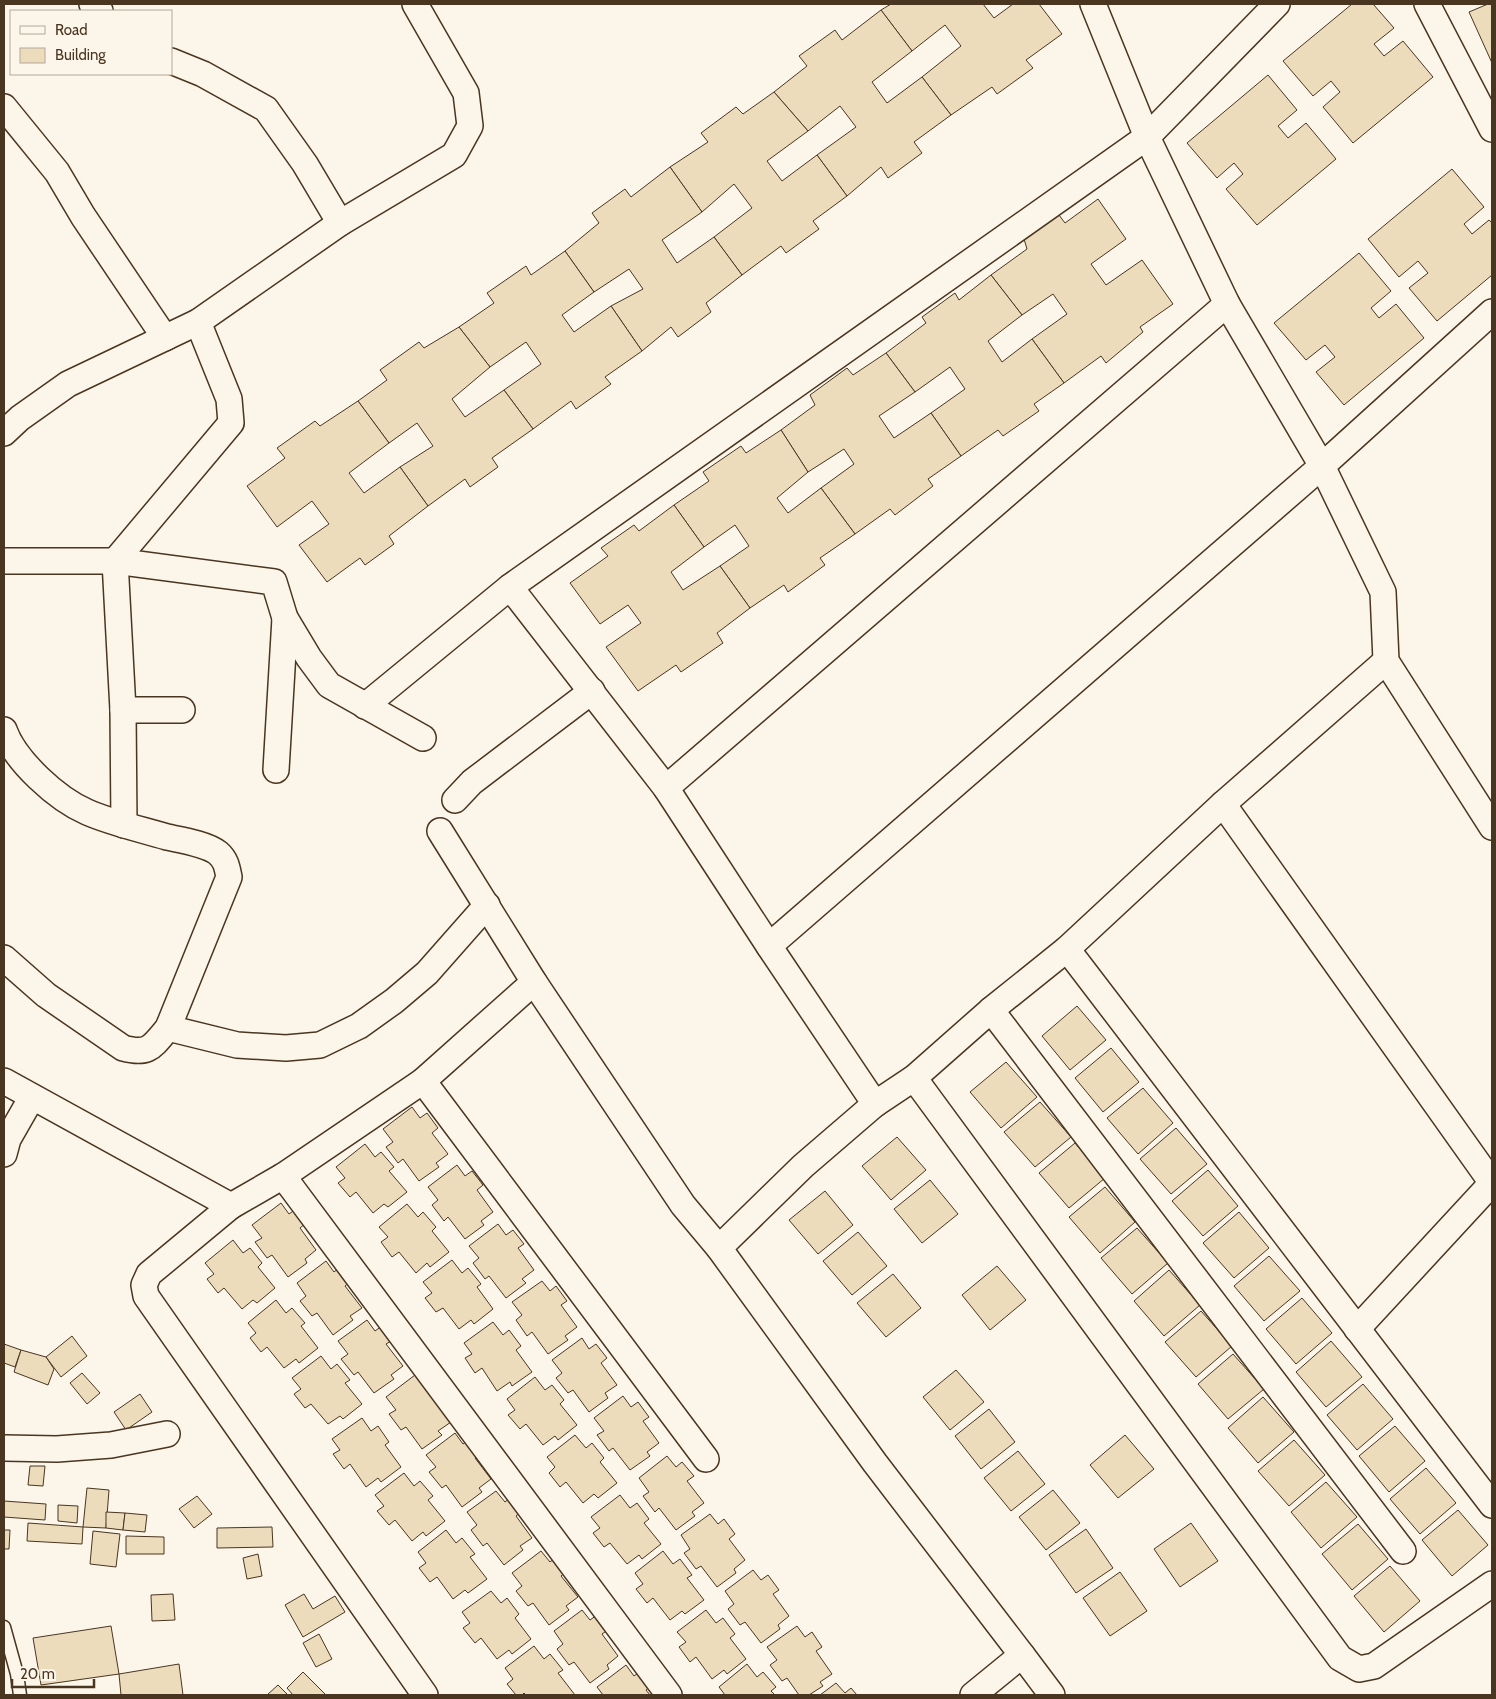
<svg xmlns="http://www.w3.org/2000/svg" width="1496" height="1699" viewBox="0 0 1496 1699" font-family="Cabin,sans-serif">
	<rect width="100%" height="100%" fill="#fbf6e9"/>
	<g fill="#ecdcbc" stroke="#4a3520">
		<path d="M 891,4 L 983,4 L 994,18 L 1013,4 L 1039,4 L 1062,34 L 1026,60 L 1033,68 L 997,94 L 992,87 L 951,115 L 922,77 L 961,46 L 945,25 L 912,51 L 881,10 Z"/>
		<path d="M 1352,4 L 1373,4 L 1394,28 L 1374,44 L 1384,56 L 1403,41 L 1433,77 L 1353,143 L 1323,107 L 1340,92 L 1331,81 L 1313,96 L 1283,61 Z"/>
		<path d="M 1488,4 L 1492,4 L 1492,63 L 1469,12 Z"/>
		<path d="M 881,10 L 912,51 L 872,82 L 887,103 L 922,77 L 951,115 L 914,142 L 922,153 L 888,178 L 881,167 L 847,196 L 817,155 L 856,127 L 840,106 L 808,131 L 774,92 L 807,66 L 799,56 L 835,30 L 842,40 Z"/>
		<path d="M 1268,75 L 1297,110 L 1278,126 L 1288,138 L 1306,123 L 1336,159 L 1257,225 L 1226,189 L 1243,174 L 1234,163 L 1217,178 L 1187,143 Z"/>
		<path d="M 774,92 L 808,131 L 767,161 L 782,181 L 817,155 L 847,196 L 813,221 L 819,229 L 786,253 L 781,246 L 742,275 L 714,237 L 752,208 L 734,184 L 702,212 L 670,167 L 708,142 L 701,133 L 736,107 L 743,114 Z"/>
		<path d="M 670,167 L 702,212 L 662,240 L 677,263 L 714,237 L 742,275 L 706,303 L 711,312 L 678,337 L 671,327 L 642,351 L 611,306 L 643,289 L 629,269 L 594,292 L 565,251 L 599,223 L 592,213 L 625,189 L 631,197 Z"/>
		<path d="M 1452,169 L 1484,207 L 1464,224 L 1472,234 L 1489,220 L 1492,223 L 1492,275 L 1437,321 L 1409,288 L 1428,273 L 1418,261 L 1399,277 L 1368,239 Z"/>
		<path d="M 1098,199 L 1126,239 L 1091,264 L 1106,285 L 1142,260 L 1173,304 L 1140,327 L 1143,332 L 1106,363 L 1101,356 L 1064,383 L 1032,339 L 1067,314 L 1053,294 L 1022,315 L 991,275 L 1027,249 L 1024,239 L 1059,215 L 1065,223 Z"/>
		<path d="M 565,251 L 594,292 L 562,315 L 574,332 L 611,306 L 642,351 L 605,377 L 611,384 L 576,409 L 571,401 L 533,429 L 504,390 L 541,364 L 526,342 L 490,367 L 459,327 L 494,303 L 487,293 L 526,266 L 531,275 Z"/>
		<path d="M 1359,253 L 1391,291 L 1371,308 L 1379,318 L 1396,304 L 1424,338 L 1344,405 L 1316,372 L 1335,357 L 1325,345 L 1306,360 L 1274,323 Z"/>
		<path d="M 991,275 L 1022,315 L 988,341 L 1002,362 L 1032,339 L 1064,383 L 1034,404 L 1039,411 L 1003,436 L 998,430 L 961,456 L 931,413 L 965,389 L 950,367 L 915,392 L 886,353 L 926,323 L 922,317 L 955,293 L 959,300 Z"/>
		<path d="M 459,327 L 490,367 L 452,399 L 465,417 L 504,390 L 533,429 L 492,458 L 498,467 L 470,487 L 465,479 L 428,506 L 400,467 L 433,446 L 417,423 L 389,443 L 358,401 L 387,380 L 380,370 L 419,342 L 424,348 Z"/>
		<path d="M 886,353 L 915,392 L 879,416 L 894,438 L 931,413 L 961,456 L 928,479 L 933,486 L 895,515 L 890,509 L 855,534 L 821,488 L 854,464 L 844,449 L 808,472 L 781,430 L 815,405 L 810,395 L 847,368 L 853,375 Z"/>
		<path d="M 358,401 L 389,443 L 349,473 L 364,493 L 400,467 L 428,506 L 389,536 L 394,544 L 365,565 L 360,558 L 327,582 L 299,545 L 329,524 L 312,501 L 277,527 L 247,486 L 285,458 L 277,448 L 315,421 L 320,426 Z"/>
		<path d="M 781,430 L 808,472 L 777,498 L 788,513 L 821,488 L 855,534 L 820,558 L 825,565 L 788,592 L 784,585 L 750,608 L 720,566 L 749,546 L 735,525 L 704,547 L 674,505 L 709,481 L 703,472 L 741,446 L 746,453 Z"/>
		<path d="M 674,505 L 704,547 L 671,572 L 683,590 L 720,566 L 750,608 L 717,633 L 723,643 L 681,672 L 676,665 L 638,691 L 606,647 L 641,623 L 628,605 L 600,624 L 570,583 L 608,556 L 601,548 L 634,525 L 639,531 Z"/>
		<path d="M 1077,1006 L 1106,1040 L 1070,1070 L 1042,1036 Z"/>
		<path d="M 1111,1048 L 1139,1082 L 1103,1112 L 1075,1078 Z"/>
		<path d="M 1006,1062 L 1037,1097 L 1001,1128 L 970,1092 Z"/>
		<path d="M 1143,1088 L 1173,1123 L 1138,1154 L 1107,1118 Z"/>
		<path d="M 1040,1102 L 1071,1137 L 1035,1167 L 1004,1132 Z"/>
		<path d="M 412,1107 L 420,1118 L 427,1113 L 438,1128 L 432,1133 L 448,1154 L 436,1163 L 439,1167 L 419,1181 L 403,1159 L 398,1163 L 386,1147 L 393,1142 L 383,1129 Z"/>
		<path d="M 1176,1128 L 1207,1164 L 1171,1194 L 1140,1159 Z"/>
		<path d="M 897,1137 L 926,1170 L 891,1200 L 862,1166 Z"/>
		<path d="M 1075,1143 L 1105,1178 L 1069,1208 L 1039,1173 Z"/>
		<path d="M 365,1144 L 375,1157 L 381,1152 L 394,1167 L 389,1171 L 407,1192 L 388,1207 L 384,1204 L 373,1213 L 356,1192 L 350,1197 L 338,1183 L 345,1178 L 336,1167 Z"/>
		<path d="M 457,1165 L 465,1176 L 472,1171 L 483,1185 L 477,1190 L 493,1212 L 481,1221 L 484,1225 L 465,1239 L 448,1217 L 444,1221 L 432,1205 L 438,1200 L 428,1187 Z"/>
		<path d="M 1208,1170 L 1238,1206 L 1203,1236 L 1172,1201 Z"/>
		<path d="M 930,1180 L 958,1214 L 922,1243 L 894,1209 Z"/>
		<path d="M 1105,1187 L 1135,1222 L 1100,1253 L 1069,1217 Z"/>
		<path d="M 825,1191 L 853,1225 L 818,1254 L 789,1220 Z"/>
		<path d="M 281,1203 L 289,1214 L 296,1209 L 306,1223 L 300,1228 L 316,1250 L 305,1259 L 307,1263 L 288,1277 L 272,1255 L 267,1258 L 255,1242 L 262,1238 L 252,1225 Z"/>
		<path d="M 407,1204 L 418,1217 L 423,1212 L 436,1227 L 432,1231 L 449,1252 L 430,1267 L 427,1263 L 416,1273 L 399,1252 L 392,1257 L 381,1242 L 388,1237 L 379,1227 Z"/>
		<path d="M 1239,1212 L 1269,1248 L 1234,1278 L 1203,1243 Z"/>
		<path d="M 498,1224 L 506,1235 L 513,1230 L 524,1244 L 518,1248 L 534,1270 L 522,1279 L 526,1283 L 506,1298 L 489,1276 L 485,1279 L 473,1263 L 479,1258 L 469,1246 Z"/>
		<path d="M 1137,1228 L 1168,1263 L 1132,1294 L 1101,1258 Z"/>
		<path d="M 858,1232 L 887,1266 L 852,1295 L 823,1261 Z"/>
		<path d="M 233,1240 L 243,1253 L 250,1248 L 262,1263 L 258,1267 L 275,1288 L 257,1303 L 253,1300 L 242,1309 L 224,1288 L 218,1293 L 207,1279 L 214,1274 L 205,1263 Z"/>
		<path d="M 1269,1256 L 1300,1291 L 1264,1321 L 1234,1286 Z"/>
		<path d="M 452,1260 L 462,1273 L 468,1268 L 481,1284 L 477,1287 L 493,1309 L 474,1324 L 471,1320 L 459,1329 L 443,1308 L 436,1312 L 425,1298 L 432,1293 L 423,1282 Z"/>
		<path d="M 326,1261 L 334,1272 L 340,1267 L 351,1281 L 345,1286 L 362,1308 L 350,1316 L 353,1320 L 333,1335 L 317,1313 L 312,1316 L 300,1301 L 306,1296 L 297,1283 Z"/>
		<path d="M 997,1266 L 1026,1300 L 990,1330 L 962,1295 Z"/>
		<path d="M 1169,1270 L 1200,1305 L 1164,1336 L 1134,1301 Z"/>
		<path d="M 893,1274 L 921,1308 L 886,1337 L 857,1303 Z"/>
		<path d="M 542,1281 L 550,1291 L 556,1286 L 567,1301 L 561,1305 L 577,1327 L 565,1336 L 568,1340 L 548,1354 L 532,1332 L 527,1336 L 516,1320 L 522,1315 L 512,1302 Z"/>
		<path d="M 1302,1298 L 1332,1333 L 1296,1364 L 1266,1329 Z"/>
		<path d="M 276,1300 L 286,1313 L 292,1308 L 305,1323 L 301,1326 L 318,1348 L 299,1363 L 296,1359 L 284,1368 L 267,1347 L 261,1352 L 250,1338 L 256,1333 L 248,1323 Z"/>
		<path d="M 1201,1311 L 1232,1346 L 1196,1377 L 1165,1342 Z"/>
		<path d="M 367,1320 L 375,1331 L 382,1326 L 393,1340 L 386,1344 L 403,1366 L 391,1375 L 394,1379 L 374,1393 L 358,1372 L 354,1375 L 341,1359 L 348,1354 L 338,1341 Z"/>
		<path d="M 493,1322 L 503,1335 L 509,1330 L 521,1346 L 516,1350 L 532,1372 L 512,1386 L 510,1382 L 497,1391 L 482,1368 L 475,1373 L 465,1358 L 472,1354 L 464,1343 Z"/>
		<path d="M 72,1336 L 87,1356 L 61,1377 L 46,1357 Z"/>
		<path d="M 582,1338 L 589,1349 L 596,1344 L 607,1358 L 601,1363 L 617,1385 L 605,1393 L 608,1398 L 589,1412 L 573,1390 L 568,1393 L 556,1378 L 562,1373 L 552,1360 Z"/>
		<path d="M 1331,1341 L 1362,1377 L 1326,1407 L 1296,1372 Z"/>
		<path d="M 4,1344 L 21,1350 L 15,1367 L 4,1363 Z"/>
		<path d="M 21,1350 L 46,1357 L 54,1369 L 48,1385 L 14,1372 Z"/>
		<path d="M 1233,1354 L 1264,1389 L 1228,1419 L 1198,1384 Z"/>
		<path d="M 321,1356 L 331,1369 L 337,1364 L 350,1380 L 345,1383 L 362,1404 L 343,1419 L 340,1416 L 328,1424 L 311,1404 L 305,1408 L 294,1394 L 301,1389 L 292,1378 Z"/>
		<path d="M 956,1370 L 984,1402 L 950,1430 L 923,1397 Z"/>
		<path d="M 82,1373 L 100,1393 L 87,1404 L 70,1383 Z"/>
		<path d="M 415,1375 L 423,1386 L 430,1381 L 451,1422 L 438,1431 L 442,1435 L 422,1449 L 406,1427 L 401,1430 L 389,1414 L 396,1410 L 386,1397 Z"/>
		<path d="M 535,1377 L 545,1390 L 552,1385 L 564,1400 L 560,1404 L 577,1425 L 558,1440 L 555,1436 L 543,1445 L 526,1424 L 520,1429 L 508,1415 L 515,1410 L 507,1399 Z"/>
		<path d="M 1363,1384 L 1393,1419 L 1357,1450 L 1327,1415 Z"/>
		<path d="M 140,1394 L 152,1412 L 126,1430 L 114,1412 Z"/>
		<path d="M 623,1396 L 631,1407 L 638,1402 L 649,1417 L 643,1421 L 659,1443 L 647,1452 L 650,1456 L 630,1470 L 613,1448 L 609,1451 L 597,1435 L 604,1431 L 594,1418 Z"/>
		<path d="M 1263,1397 L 1294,1432 L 1258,1463 L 1228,1428 Z"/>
		<path d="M 989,1409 L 1015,1442 L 981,1469 L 955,1436 Z"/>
		<path d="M 362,1418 L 371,1431 L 378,1426 L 389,1442 L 385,1445 L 401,1467 L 381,1482 L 378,1478 L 366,1487 L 350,1464 L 344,1469 L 333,1454 L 340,1450 L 332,1439 Z"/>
		<path d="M 1395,1426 L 1425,1461 L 1389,1492 L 1359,1456 Z"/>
		<path d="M 455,1433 L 463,1444 L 470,1439 L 481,1453 L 475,1458 L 491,1479 L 479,1488 L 482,1492 L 462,1507 L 446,1485 L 442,1488 L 429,1472 L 436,1467 L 426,1455 Z"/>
		<path d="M 575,1435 L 586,1448 L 592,1443 L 604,1458 L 600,1462 L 617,1483 L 598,1498 L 594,1494 L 583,1503 L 566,1482 L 560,1487 L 549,1473 L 555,1467 L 547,1457 Z"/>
		<path d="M 1125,1435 L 1154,1469 L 1118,1498 L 1090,1465 Z"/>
		<path d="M 1294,1440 L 1325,1475 L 1289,1506 L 1258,1471 Z"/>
		<path d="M 1018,1451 L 1045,1484 L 1011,1511 L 984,1478 Z"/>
		<path d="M 667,1456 L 676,1467 L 682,1462 L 694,1476 L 687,1481 L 704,1503 L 692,1512 L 695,1516 L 676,1530 L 659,1508 L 655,1512 L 643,1496 L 649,1492 L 639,1478 Z"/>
		<path d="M 30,1466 L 45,1466 L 43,1486 L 28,1485 Z"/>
		<path d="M 1426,1468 L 1456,1503 L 1420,1534 L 1390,1499 Z"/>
		<path d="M 404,1473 L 414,1486 L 420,1481 L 433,1496 L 428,1500 L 445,1521 L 426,1536 L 423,1532 L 412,1541 L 395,1520 L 389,1525 L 377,1511 L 384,1506 L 375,1495 Z"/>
		<path d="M 1326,1482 L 1357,1517 L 1321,1548 L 1291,1512 Z"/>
		<path d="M 87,1488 L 109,1490 L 106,1528 L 83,1527 Z"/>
		<path d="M 1053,1490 L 1080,1523 L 1046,1550 L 1019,1517 Z"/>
		<path d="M 496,1491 L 505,1502 L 511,1497 L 522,1511 L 516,1516 L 532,1538 L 520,1546 L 523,1550 L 504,1565 L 487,1543 L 483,1546 L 471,1530 L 477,1525 L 467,1512 Z"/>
		<path d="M 620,1495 L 630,1508 L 637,1503 L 649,1519 L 644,1523 L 661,1544 L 642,1559 L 639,1555 L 627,1564 L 610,1543 L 604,1547 L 593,1533 L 600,1528 L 591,1517 Z"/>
		<path d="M 197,1496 L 212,1514 L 194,1528 L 179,1509 Z"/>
		<path d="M 4,1501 L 46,1504 L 45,1520 L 4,1517 Z"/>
		<path d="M 58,1505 L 78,1506 L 77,1523 L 58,1521 Z"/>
		<path d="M 1458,1510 L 1488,1545 L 1452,1576 L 1422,1540 Z"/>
		<path d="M 106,1512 L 125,1513 L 123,1530 L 106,1528 Z"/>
		<path d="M 125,1513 L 147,1515 L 145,1532 L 123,1530 Z"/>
		<path d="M 710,1514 L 718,1524 L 724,1519 L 735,1534 L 729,1539 L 745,1560 L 734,1569 L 736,1573 L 717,1587 L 701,1566 L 696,1569 L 684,1553 L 690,1549 L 681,1535 Z"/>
		<path d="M 28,1523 L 83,1527 L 82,1544 L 27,1541 Z"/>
		<path d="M 1191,1523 L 1218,1561 L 1180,1587 L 1154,1549 Z"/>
		<path d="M 1358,1524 L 1388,1559 L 1352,1590 L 1322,1554 Z"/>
		<path d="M 272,1527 L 273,1547 L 217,1548 L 217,1528 Z"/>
		<path d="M 1086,1529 L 1113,1568 L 1076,1593 L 1049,1555 Z"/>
		<path d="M 4,1530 L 10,1530 L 9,1549 L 4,1549 Z"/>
		<path d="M 446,1530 L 456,1543 L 462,1538 L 475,1554 L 470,1557 L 487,1579 L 468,1593 L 465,1590 L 453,1599 L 437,1577 L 430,1582 L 419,1568 L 426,1563 L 418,1552 Z"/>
		<path d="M 93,1531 L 120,1534 L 116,1567 L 90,1564 Z"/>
		<path d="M 126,1536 L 164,1537 L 164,1554 L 126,1554 Z"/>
		<path d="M 541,1551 L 550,1562 L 556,1557 L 567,1571 L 561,1576 L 578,1597 L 566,1606 L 569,1610 L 549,1625 L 533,1603 L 528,1606 L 516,1591 L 522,1586 L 512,1573 Z"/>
		<path d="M 663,1551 L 673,1564 L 680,1559 L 692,1575 L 687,1578 L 704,1600 L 685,1614 L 682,1611 L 670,1620 L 653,1598 L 647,1603 L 636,1589 L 643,1584 L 635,1573 Z"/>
		<path d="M 258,1554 L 262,1576 L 247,1579 L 243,1558 Z"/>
		<path d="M 1390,1566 L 1420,1601 L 1384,1632 L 1354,1596 Z"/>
		<path d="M 753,1570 L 761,1580 L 768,1575 L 779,1590 L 773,1594 L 789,1616 L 778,1625 L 780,1629 L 761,1643 L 745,1622 L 740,1625 L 728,1609 L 734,1604 L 725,1591 Z"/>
		<path d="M 1120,1572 L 1147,1611 L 1110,1636 L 1083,1598 Z"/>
		<path d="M 491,1591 L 501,1603 L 507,1598 L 519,1614 L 515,1618 L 531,1639 L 512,1654 L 509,1650 L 497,1659 L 481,1638 L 475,1643 L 463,1628 L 470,1623 L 462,1612 Z"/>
		<path d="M 173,1594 L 175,1620 L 152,1621 L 151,1595 Z"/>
		<path d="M 304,1594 L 313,1609 L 335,1596 L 345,1612 L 303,1637 L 285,1605 Z"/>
		<path d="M 582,1610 L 590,1620 L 597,1615 L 608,1630 L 602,1634 L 618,1656 L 607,1665 L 609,1669 L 590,1683 L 574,1662 L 569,1665 L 557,1649 L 563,1644 L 554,1631 Z"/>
		<path d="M 706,1610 L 716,1623 L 723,1618 L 735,1634 L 730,1638 L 746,1659 L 727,1674 L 724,1670 L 712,1679 L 696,1657 L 690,1662 L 679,1647 L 686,1642 L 677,1632 Z"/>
		<path d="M 111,1626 L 119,1674 L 41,1685 L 33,1638 Z"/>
		<path d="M 797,1626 L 805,1637 L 812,1632 L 822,1647 L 816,1651 L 832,1674 L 820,1682 L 823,1686 L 809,1695 L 799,1695 L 787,1678 L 782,1681 L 770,1665 L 777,1660 L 767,1647 Z"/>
		<path d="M 319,1634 L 332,1659 L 316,1667 L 303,1643 Z"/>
		<path d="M 534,1646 L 544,1659 L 550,1654 L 563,1670 L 558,1673 L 575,1695 L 526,1695 L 524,1693 L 522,1695 L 516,1695 L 507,1684 L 513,1679 L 505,1668 Z"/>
		<path d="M 179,1664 L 183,1695 L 121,1695 L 119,1674 Z"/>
		<path d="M 747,1664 L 757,1677 L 763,1672 L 776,1687 L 771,1691 L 775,1695 L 725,1695 L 719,1687 Z"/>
		<path d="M 626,1665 L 634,1676 L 641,1671 L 652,1685 L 646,1690 L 650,1695 L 603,1695 L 597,1687 Z"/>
		<path d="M 303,1672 L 326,1695 L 293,1695 L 287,1688 Z"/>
		<path d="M 836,1683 L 845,1693 L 851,1688 L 857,1695 L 820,1695 Z"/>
		<path d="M 278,1685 L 288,1695 L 267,1695 Z"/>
	</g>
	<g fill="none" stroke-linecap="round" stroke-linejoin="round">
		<g stroke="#4a3520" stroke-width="15">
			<path id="lane" d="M 4,1627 L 17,1674 L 20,1695"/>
		</g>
		<g stroke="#4a3520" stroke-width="28">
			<g id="street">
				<path d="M 92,4 L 100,11"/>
				<path d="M 1427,4 L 1492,129"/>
				<path d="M 171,61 L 203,74 L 266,109 L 305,164 L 340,223"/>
				<path d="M 4,107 L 57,172 L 83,216 L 165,338"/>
				<path d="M 1492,312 L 1322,466 L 1383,592 L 1386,661 L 1492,827"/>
				<path d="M 4,433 L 20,418 L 68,384 L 198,322 L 340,223 L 454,155 L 470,126 L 466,93 L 415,4"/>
				<path d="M 4,561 L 115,561 L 274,582 L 285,618 L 309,658 L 329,685 L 423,738"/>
				<path d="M 510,587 L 666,788 L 769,946 L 875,1104"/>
				<path d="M 365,706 L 510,587 L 1147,137 L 1277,4"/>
				<path d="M 123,710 L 182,710"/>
				<path d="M 4,730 C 15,761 57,799 87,812 C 112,823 140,829 167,837 C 181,840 207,844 218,853 C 226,860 227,867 229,877 L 168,1028 C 152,1047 149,1055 123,1048 L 46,995 L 4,958"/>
				<path d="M 276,770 L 285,618"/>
				<path d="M 666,788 L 1227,304"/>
				<path d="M 455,800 L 472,782 L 592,691"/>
				<path d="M 1223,804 L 1492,1183"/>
				<path d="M 124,825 L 123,710 L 115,561 L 231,423 L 229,399 L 198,322"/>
				<path d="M 440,831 L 534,982 L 683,1205 L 719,1248"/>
				<path d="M 769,946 L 1322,466 L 1227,304 L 1147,137 L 1093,4"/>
				<path d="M 1067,949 L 1492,1505"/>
				<path d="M 991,1010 L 1403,1551"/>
				<path d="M 168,1028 L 237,1045 L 286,1048 L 320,1045 L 359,1026 L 394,1001 L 427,973 L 487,905"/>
				<path d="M 914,1078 L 1340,1658 L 1359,1669 L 1374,1666 L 1492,1584"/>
				<path d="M 4,1081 L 231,1206 L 149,1274 L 144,1285 L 146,1296 L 425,1695"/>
				<path d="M 423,1081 L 706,1459"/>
				<path d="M 4,1154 L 8,1139 L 32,1097"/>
				<path d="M 283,1176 L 669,1695"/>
				<path d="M 231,1206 L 283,1176 L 423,1081 L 534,982"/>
				<path d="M 1357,1329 L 1492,1183"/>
				<path d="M 4,1448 L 57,1449 L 111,1445 L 167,1434"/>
				<path d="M 1022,1655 L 1052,1695"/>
				<path d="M 973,1695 L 1022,1655 L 875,1463 L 719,1248 L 803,1166 L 875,1104 L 914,1078 L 991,1010 L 1067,949 L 1223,804 L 1386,661"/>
			</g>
		</g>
		<use href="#lane" stroke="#fbf6e9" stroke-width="12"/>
		<use href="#street" stroke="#fbf6e9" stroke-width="25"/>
	</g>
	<rect width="1496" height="1699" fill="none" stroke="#4a3520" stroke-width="10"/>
	<rect x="10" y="10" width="162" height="65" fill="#fbf6e9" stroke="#b4a999"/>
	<rect x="20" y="26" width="25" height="8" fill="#fbf6e9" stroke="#b4a999"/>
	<text x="55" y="35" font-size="15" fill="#4a3520">Road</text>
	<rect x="20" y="48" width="25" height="15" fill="#ecdcbc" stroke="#b4a999"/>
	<text x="55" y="60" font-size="15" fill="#4a3520">Building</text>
	<path d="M12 1679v8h82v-8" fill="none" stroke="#4a3520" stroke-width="2.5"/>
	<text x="20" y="1679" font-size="15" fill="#4a3520" stroke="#fbf6e9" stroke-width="4" paint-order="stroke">20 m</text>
</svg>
